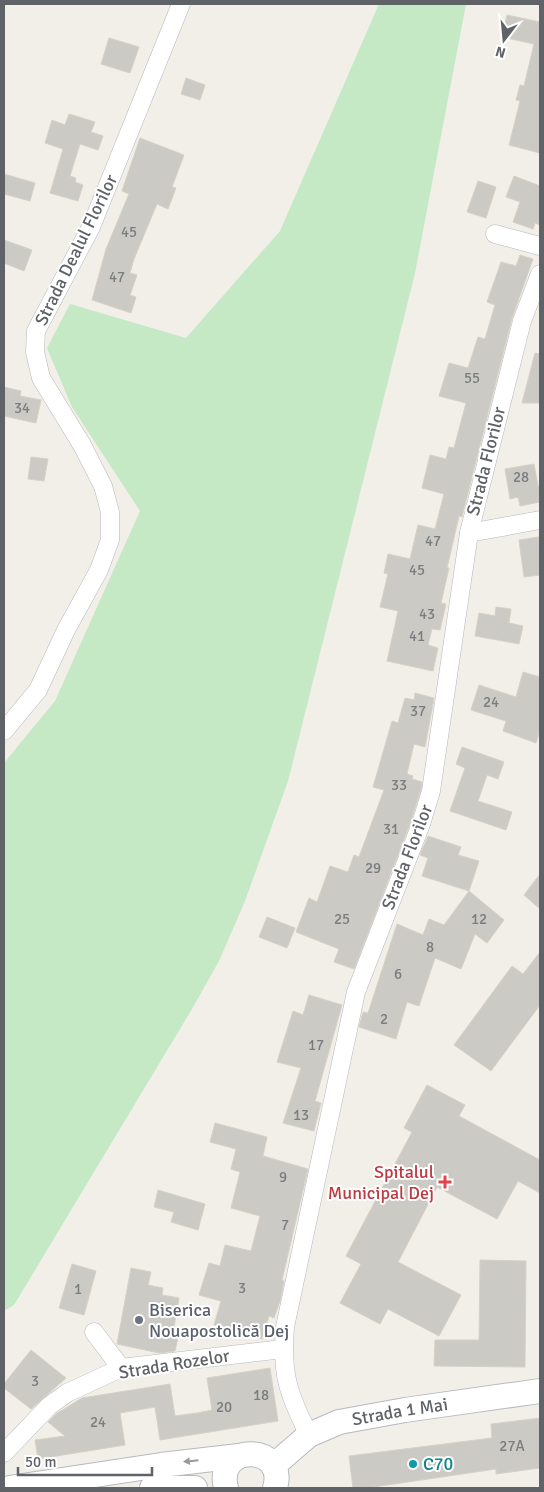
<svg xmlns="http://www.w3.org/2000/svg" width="544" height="1492" viewBox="0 0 544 1492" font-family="Signika,sans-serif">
	<rect width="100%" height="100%" fill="#f1efe8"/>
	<path fill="#c5e8c5" d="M 379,4 L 466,4 L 415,273 L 288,781 L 245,901 L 219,961 L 192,1009 L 14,1305 L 4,1311 L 4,763 L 55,701 L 140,511 L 72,407 L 47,348 L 70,304 L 186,338 L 280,231 Z"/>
	<g fill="#cccac5" stroke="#d6d1c6">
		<path d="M 507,15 L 540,22 L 540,153 L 509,145 L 520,101 L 516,100 L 520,85 L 524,86 L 534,44 L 502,37 Z"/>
		<path d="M 109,38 L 139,47 L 130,73 L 101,64 Z"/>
		<path d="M 186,78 L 205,85 L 200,100 L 181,94 Z"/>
		<path d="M 69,114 L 95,122 L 91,132 L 103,136 L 98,150 L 80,144 L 70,176 L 76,178 L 75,182 L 83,185 L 78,201 L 50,193 L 63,149 L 45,143 L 52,120 L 65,125 Z"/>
		<path d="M 140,138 L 184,155 L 172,187 L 176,188 L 168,209 L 157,204 L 134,259 L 130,273 L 137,275 L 130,295 L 136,297 L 131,313 L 92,300 L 106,249 L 129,194 L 122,191 Z"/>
		<path d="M 4,174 L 35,183 L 30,201 L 4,194 Z"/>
		<path d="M 514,176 L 540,186 L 540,225 L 535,223 L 533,229 L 513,222 L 520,202 L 506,197 Z"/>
		<path d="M 478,181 L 496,187 L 486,218 L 467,212 Z"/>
		<path d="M 4,240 L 32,250 L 24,271 L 4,263 Z"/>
		<path d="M 520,255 L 533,259 L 512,318 L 462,517 L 459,516 L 447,568 L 449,568 L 441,603 L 446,604 L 440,630 L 432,629 L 428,645 L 438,648 L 433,671 L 387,661 L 398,611 L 380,607 L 388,574 L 384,573 L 388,554 L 410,559 L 418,525 L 435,529 L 444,494 L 422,488 L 430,455 L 446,459 L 449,447 L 454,448 L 466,403 L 439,396 L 449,363 L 468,368 L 478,337 L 485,339 L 495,305 L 487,302 L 501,262 L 516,266 Z"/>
		<path d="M 535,353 L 540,354 L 540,403 L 522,403 Z"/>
		<path d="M 4,387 L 21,391 L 20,396 L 41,400 L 36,423 L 4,416 Z"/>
		<path d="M 31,457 L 48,459 L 44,481 L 28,479 Z"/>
		<path d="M 534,464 L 538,486 L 540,486 L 540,502 L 520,506 L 518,497 L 510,499 L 505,469 Z"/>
		<path d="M 539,537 L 540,575 L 524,577 L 519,540 Z"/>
		<path d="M 496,607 L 511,609 L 509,623 L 523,626 L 519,644 L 475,636 L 479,613 L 495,616 Z"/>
		<path d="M 523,672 L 540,677 L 540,730 L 536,743 L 503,731 L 506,721 L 471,710 L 479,685 L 516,697 Z"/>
		<path d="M 415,693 L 434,698 L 425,747 L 414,744 L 407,774 L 413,776 L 412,779 L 422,782 L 421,789 L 411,821 L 354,969 L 334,962 L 339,949 L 296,932 L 309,898 L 317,902 L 330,866 L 348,872 L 354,855 L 359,857 L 384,790 L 373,787 L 392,721 L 398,723 L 405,698 L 414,700 Z"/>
		<path d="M 462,747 L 504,762 L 498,779 L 487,775 L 478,801 L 512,812 L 506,830 L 450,811 L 465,768 L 456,764 Z"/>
		<path d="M 428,836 L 461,847 L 458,855 L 479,861 L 469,891 L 504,920 L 487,943 L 475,934 L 461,969 L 435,958 L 419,1006 L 407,1002 L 396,1039 L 359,1027 L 363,1012 L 368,1013 L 397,924 L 423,935 L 429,919 L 444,925 L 469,891 L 422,876 L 428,858 L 420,855 Z"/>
		<path d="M 540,874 L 540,909 L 524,895 Z"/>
		<path d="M 267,917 L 295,928 L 287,948 L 259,937 Z"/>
		<path d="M 540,952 L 540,1005 L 491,1071 L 454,1045 L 512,966 L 523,974 Z"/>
		<path d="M 309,995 L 342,1005 L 315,1101 L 321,1103 L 314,1131 L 283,1123 L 301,1068 L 277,1062 L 293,1011 L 303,1015 Z"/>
		<path d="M 427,1085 L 465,1105 L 459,1116 L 540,1160 L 540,1193 L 518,1181 L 497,1219 L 437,1187 L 398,1262 L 461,1295 L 439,1336 L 388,1309 L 380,1324 L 340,1303 L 361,1264 L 346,1256 L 412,1132 L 404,1128 Z"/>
		<path d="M 215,1123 L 267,1137 L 263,1156 L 308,1169 L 282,1280 L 284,1281 L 280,1301 L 274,1318 L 269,1316 L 262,1339 L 214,1325 L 221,1301 L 199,1295 L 209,1263 L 220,1266 L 225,1245 L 251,1251 L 260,1216 L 231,1208 L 240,1172 L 231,1169 L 236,1149 L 210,1142 Z"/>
		<path d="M 158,1190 L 205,1204 L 198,1230 L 171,1222 L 174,1212 L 154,1207 Z"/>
		<path d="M 480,1260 L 526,1261 L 525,1367 L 434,1366 L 435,1340 L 479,1340 Z"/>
		<path d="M 72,1264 L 96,1271 L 84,1315 L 59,1308 Z"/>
		<path d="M 131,1268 L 151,1272 L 148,1285 L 163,1288 L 162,1295 L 179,1298 L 174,1327 L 180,1328 L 175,1351 L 159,1353 L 117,1344 Z"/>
		<path d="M 31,1350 L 66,1378 L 31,1409 L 4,1388 L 4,1384 Z"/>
		<path d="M 270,1368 L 278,1421 L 160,1440 L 155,1407 L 120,1413 L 125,1445 L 38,1459 L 35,1440 L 65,1436 L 48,1422 L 56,1414 L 82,1398 L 170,1384 L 175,1416 L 197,1413 L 212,1410 L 207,1378 Z"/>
		<path d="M 540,1418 L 540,1468 L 496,1474 L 496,1469 L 367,1488 L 353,1488 L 349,1456 L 492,1438 L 491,1424 Z"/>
	</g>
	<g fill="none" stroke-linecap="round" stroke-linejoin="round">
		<g stroke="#b5b8bc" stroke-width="19">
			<g id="minor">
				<path d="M 495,234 L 540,246"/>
				<path d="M 469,533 L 540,520"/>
				<path d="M 4,731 L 38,690 L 66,630 L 99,570 L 110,540 L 110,512 L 103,486 L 82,445 L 41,378 L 35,352 L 36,331 L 91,227 L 181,4"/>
				<path d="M 94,1332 L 121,1368"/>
				<path d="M 309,1435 C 288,1394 281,1373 285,1327 L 356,992 L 421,824 L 431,791 L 469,533 L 522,321 L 540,274"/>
				<path d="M 4,1453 L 49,1406 L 67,1393 L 121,1368 L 283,1349"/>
			</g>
		</g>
		<g stroke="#b6babf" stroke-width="26">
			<g id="secondary">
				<path id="s1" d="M 273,1466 L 309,1435 L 339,1422 L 405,1410 L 540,1391"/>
				<path d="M 9,1488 L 161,1465 L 239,1456"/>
				<path d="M 152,1488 L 195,1488"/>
				<path d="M 226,1488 C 214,1443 288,1443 275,1488"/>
			</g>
		</g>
		<use href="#minor" stroke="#fff" stroke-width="18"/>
		<use href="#secondary" stroke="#fff" stroke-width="24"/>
	</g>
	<defs><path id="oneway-solid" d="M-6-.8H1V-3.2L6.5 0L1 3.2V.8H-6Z" transform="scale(1.25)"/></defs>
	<use fill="#979a9d" href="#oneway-solid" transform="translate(191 1461) rotate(174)"/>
	<path fill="#e0444e" stroke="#fff" stroke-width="2" d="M442.5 1174.5h5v5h5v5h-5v5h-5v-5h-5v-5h5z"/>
	<circle fill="#6b7280" stroke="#fff" stroke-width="2" cx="139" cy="1320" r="5"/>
	<circle fill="#0f9aa8" stroke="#fff" stroke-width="2" cx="413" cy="1464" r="5"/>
	<g text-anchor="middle" stroke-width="4" stroke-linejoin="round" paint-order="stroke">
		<g font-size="15" fill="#7a7d7f">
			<text x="129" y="237">45</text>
			<text x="117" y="282">47</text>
			<text x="472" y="383">55</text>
			<text x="22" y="413">34</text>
			<text x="521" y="482">28</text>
			<text x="433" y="546">47</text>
			<text x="417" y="575">45</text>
			<text x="427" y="619">43</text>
			<text x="417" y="641">41</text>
			<text x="491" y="707">24</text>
			<text x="418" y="716">37</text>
			<text x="399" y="790">33</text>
			<text x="391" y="834">31</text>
			<text x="373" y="873">29</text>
			<text x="342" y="924">25</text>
			<text x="479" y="924">12</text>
			<text x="430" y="952">8</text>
			<text x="398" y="979">6</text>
			<text x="384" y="1024">2</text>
			<text x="316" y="1050">17</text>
			<text x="301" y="1120">13</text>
			<text x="283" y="1182">9</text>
			<text x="285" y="1230">7</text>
			<text x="242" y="1293">3</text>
			<text x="78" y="1294">1</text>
			<text x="35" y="1386">3</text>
			<text x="261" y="1400">18</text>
			<text x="224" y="1412">20</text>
			<text x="98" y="1427">24</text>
			<text x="512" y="1451">27A</text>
		</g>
		<g font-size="18" fill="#5f6368" stroke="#fff">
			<text transform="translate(76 250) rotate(-64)" y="6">Strada Dealul Florilor</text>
			<text transform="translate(486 461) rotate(-76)" y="6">Strada Florilor</text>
			<text transform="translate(407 857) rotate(-69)" y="6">Strada Florilor</text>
			<text transform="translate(174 1364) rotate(-9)" y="6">Strada Rozelor</text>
			<text dy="6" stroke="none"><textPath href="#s1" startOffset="142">Strada 1 Mai</textPath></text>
		</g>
		<g font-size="18" fill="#be3a42" stroke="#fff" text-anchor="end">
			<text x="434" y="1178">Spitalul<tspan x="434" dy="21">Municipal Dej</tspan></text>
		</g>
		<g font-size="18" fill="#5b616d" stroke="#fff" text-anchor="start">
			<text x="149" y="1316">Biserica<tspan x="149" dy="21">Nouapostolică Dej</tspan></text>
		</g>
		<g font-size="18" fill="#0d838f" stroke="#fff" text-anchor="start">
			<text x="423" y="1470">C70</text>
		</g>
	</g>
	<rect width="544" height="1492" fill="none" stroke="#5f6368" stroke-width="10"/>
	<g transform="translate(504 40) rotate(196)" stroke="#ffffff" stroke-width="4" paint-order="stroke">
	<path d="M0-4L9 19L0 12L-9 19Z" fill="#5f6368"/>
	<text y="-8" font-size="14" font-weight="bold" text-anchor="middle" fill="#5f6368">N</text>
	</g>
	<path d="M18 1467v8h134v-8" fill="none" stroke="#5f6368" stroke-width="2.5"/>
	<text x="25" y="1467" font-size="15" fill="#5f6368" stroke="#ffffff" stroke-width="4" paint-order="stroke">50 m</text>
</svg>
